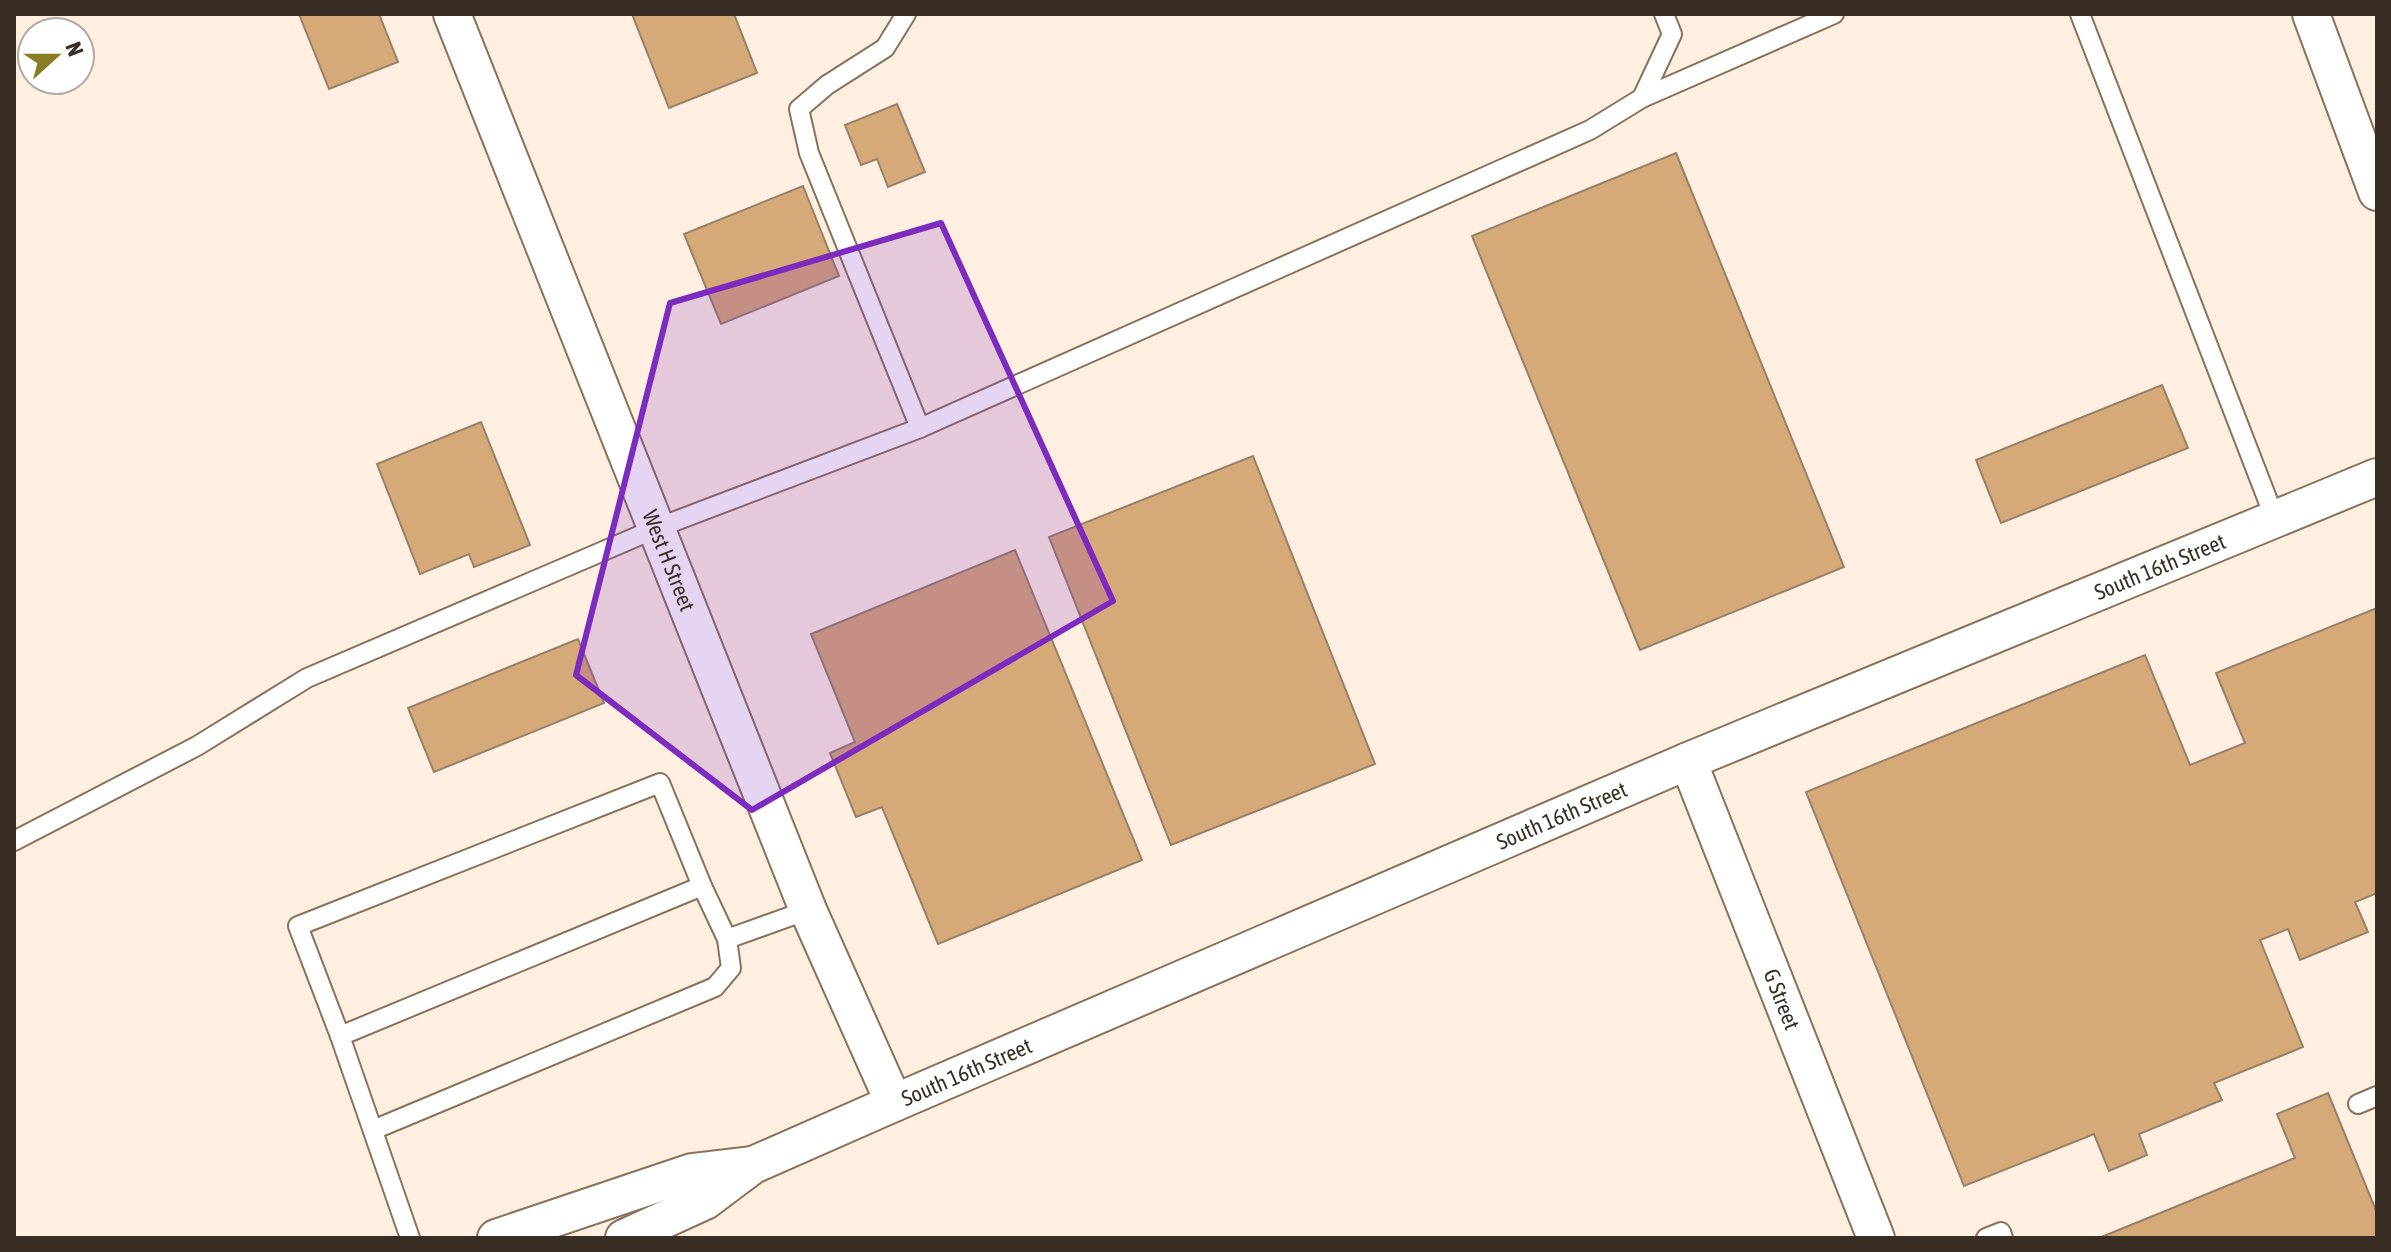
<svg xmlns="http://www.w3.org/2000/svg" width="2391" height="1252" viewBox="0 0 2391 1252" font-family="'Asap Condensed',sans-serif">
	<rect width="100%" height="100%" fill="#ffefe0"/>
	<g fill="#d6a979" stroke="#978069" stroke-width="2">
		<path d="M 299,14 L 379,14 L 398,62 L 329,89 Z"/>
		<path d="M 632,14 L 734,14 L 757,73 L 669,108 Z"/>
		<path d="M 897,104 L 925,172 L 888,187 L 877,159 L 861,165 L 845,125 Z"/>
		<path d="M 1676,153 L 1844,567 L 1640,650 L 1472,236 Z"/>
		<path d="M 803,186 L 839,276 L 721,324 L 684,234 Z"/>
		<path d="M 2162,385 L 2188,448 L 2001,523 L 1976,460 Z"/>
		<path d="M 481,422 L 530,545 L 474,567 L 469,554 L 420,574 L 377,464 Z"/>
		<path d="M 1253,456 L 1375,764 L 1171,845 L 1049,537 Z"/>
		<path d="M 1015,550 L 1142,860 L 938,944 L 882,807 L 856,817 L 830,753 L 855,742 L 811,634 Z"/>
		<path d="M 2377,608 L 2377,893 L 2355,902 L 2368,932 L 2300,960 L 2288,929 L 2260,940 L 2303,1047 L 2214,1083 L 2222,1100 L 2139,1134 L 2147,1155 L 2109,1171 L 2094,1134 L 1964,1186 L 1806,792 L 2145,655 L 2190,765 L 2245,743 L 2216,673 Z"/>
		<path d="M 578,639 L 604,703 L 434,772 L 408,708 Z"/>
		<path d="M 2328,1093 L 2377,1213 L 2377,1238 L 2099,1238 L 2295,1158 L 2277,1114 Z"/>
	</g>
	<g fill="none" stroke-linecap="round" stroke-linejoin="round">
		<g stroke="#89725c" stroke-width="22">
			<g id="lane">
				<path d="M 2080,14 L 2275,519"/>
				<path d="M 1642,98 L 1834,14"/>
				<path d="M 920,428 L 1590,130 L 1642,98 L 1672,34 L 1664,14"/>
				<path d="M 14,841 L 197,746 L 307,678 L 657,528 L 920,428 L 809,153 L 799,109 L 827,85 L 885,48 L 906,14"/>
				<path d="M 727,939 L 808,910"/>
				<path d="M 340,1036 L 298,926 L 660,783 L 702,886 L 727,939 L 731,968 L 715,987 L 373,1130"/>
				<path d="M 2358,1104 L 2377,1096"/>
				<path d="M 410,1238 L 340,1036 L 702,886"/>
				<path d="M 1986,1238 L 2001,1232 L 2003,1238"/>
			</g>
		</g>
		<g stroke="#89725c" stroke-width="40">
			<g id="street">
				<path id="s1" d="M 452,14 L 808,910 L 894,1103"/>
				<path d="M 2311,14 L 2377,192"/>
				<path id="s2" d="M 1688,761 L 1876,1238"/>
				<path d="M 496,1238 L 692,1172 L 751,1165"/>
				<path id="s3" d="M 624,1238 L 705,1201 L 753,1165 L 894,1103 L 1688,761 L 2377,477"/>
			</g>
		</g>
		<use href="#lane" stroke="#fff" stroke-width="18"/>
		<use href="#street" stroke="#fff" stroke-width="36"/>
	</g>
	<path fill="#7b2cbf" fill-opacity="0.2" stroke="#7b2cbf" stroke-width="6" stroke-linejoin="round" d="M 941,223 L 1113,601 L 752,810 L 576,675 L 670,303 Z"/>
	<g text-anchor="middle" stroke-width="7" stroke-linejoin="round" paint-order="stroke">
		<g font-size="22" fill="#382e24" stroke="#fff">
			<text dy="8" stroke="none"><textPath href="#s1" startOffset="588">West H Street</textPath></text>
			<text dy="8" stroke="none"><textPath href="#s3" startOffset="1678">South 16th Street</textPath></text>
			<text dy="8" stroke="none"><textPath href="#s3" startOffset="1030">South 16th Street</textPath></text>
			<text dy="8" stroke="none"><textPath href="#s2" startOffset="256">G Street</textPath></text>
			<text dy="8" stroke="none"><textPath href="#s3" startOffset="382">South 16th Street</textPath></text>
		</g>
	</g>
	<rect width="2391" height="1252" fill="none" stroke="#382e24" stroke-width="32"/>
	<g transform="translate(56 56) rotate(69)"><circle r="38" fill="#ffffff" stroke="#afaba7" stroke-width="2"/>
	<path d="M0-6L14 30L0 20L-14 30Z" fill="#887d23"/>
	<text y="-12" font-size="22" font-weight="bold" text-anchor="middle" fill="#382e24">N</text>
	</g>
</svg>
